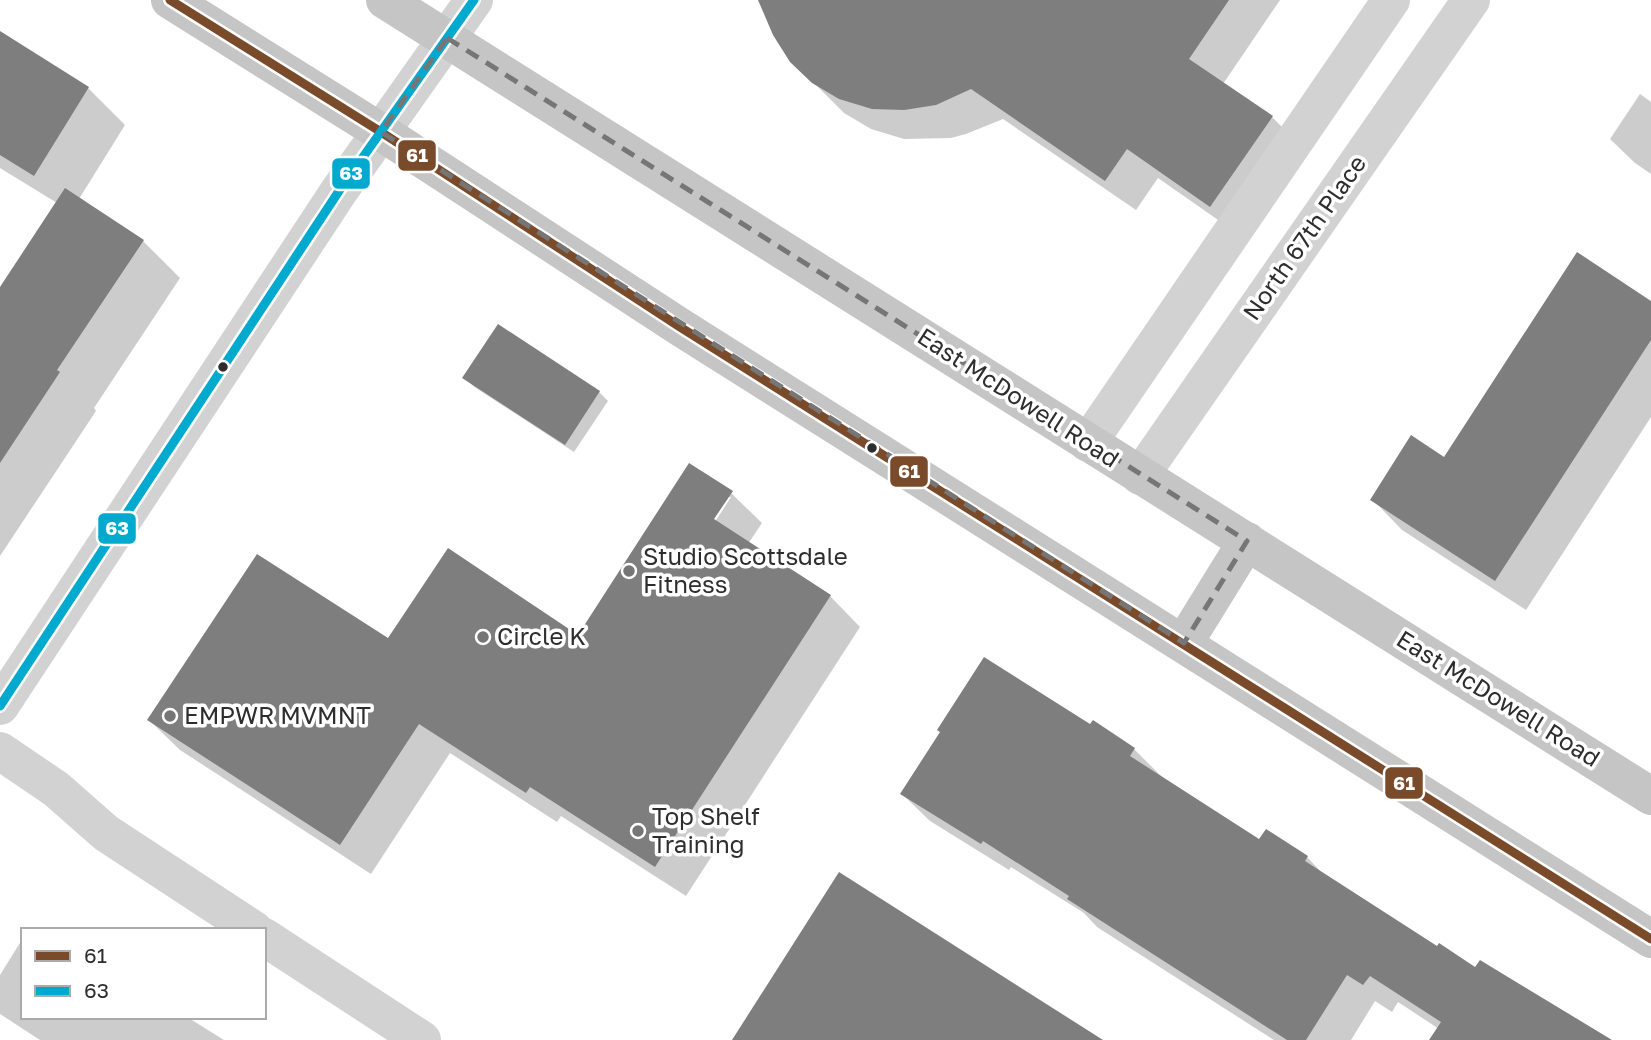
<svg xmlns="http://www.w3.org/2000/svg" width="1651" height="1040" viewBox="0 0 1651 1040" font-family="'Golos Text',sans-serif">
	<rect width="100%" height="100%" fill="#fff"/>
	<g fill="#0003" fill-rule="evenodd">
		<path d="M 764,0 L 1280,0 L 1223,84 L 1272,117 L 1302,147 L 1241,236 L 1158,178 L 1136,210 L 1003,119 L 966,134 L 951,138 L 904,139 L 871,129 L 844,113 L 791,60 Z"/>
		<path d="M 0,33 L 88,88 L 125,125 L 79,199 L 143,241 L 180,278 L 94,408 L 96,411 L 0,556 L 0,290 L 57,203 L 0,168 Z"/>
		<path d="M 1640,94 L 1651,102 L 1651,174 L 1635,163 L 1610,139 Z"/>
		<path d="M 1651,303 L 1651,417 L 1526,610 L 1402,530 L 1372,499 L 1445,459 Z"/>
		<path d="M 465,377 L 599,392 L 608,401 L 574,452 L 473,386 Z"/>
		<path d="M 731,493 L 762,523 L 748,544 L 830,596 L 860,627 L 686,896 L 561,816 L 557,822 L 450,753 L 371,874 L 180,750 L 149,720 L 388,641 L 578,637 ZM 727,497 L 731,497 L 711,528 L 708,526 Z"/>
		<path d="M 1090,727 L 1134,749 L 1162,777 L 1260,841 L 1307,857 L 1326,877 L 1438,949 L 1600,1040 L 1432,1040 L 1439,1029 L 1398,1002 L 1392,1012 L 1375,1001 L 1351,1040 L 1274,1040 L 1097,927 L 1084,913 L 1011,867 L 1009,870 L 930,821 L 902,794 Z"/>
		<path d="M 23,938 L 23,1017 L 187,1017 L 224,1040 L 40,1040 L 0,1014 L 0,975 Z"/>
	</g>
	<g fill="#7e7e7e">
		<path d="M 758,0 L 1229,0 L 1189,59 L 1273,116 L 1210,207 L 1127,149 L 1105,181 L 971,89 L 936,105 L 904,110 L 872,109 L 839,99 L 812,83 L 790,62 L 773,35 Z"/>
		<path d="M 0,31 L 89,87 L 34,176 L 0,155 Z"/>
		<path d="M 65,188 L 144,240 L 57,370 L 60,372 L 0,463 L 0,287 Z"/>
		<path d="M 1577,252 L 1651,301 L 1651,340 L 1495,581 L 1370,500 L 1411,435 L 1444,457 Z"/>
		<path d="M 498,324 L 600,391 L 565,445 L 462,378 Z"/>
		<path d="M 689,463 L 733,491 L 714,519 L 831,595 L 655,867 L 530,787 L 526,793 L 419,724 L 340,845 L 147,720 L 257,554 L 388,638 L 448,548 L 578,635 Z"/>
		<path d="M 984,657 L 1090,724 L 1093,720 L 1135,748 L 1130,756 L 1259,839 L 1266,829 L 1308,856 L 1305,861 L 1437,946 L 1439,943 L 1475,967 L 1480,960 L 1612,1040 L 1429,1040 L 1441,1022 L 1370,976 L 1363,985 L 1347,975 L 1306,1040 L 1287,1040 L 1067,899 L 1069,896 L 983,841 L 981,844 L 900,794 L 940,732 L 937,730 Z"/>
		<path d="M 839,872 L 1103,1040 L 732,1040 Z"/>
	</g>
	<g fill="none" stroke-linecap="round" stroke-linejoin="round">
		<g stroke="#d2d2d2" stroke-width="38">
			<path d="M 1088,443 L 1391,0"/>
			<path d="M 1140,476 L 1471,0"/>
			<path d="M 0,706 L 339,191 L 474,0"/>
			<path d="M 0,751 L 56,789 L 106,833 L 254,930"/>
			<path d="M 264,937 L 422,1040"/>
		</g>
		<g stroke="#c5c5c5" stroke-width="38">
			<path d="M 170,0 L 381,132 L 680,327 L 1651,939"/>
			<path d="M 385,0 L 1651,796"/>
			<path d="M 1184,643 L 1247,541"/>
		</g>
		<g stroke="#fff" stroke-width="14">
			<path id="bus-1" d="M 170,0 L 381,132 L 680,327 L 1651,939"/>
		</g>
		<g stroke="#fff" stroke-width="14">
			<path id="bus-2" d="M 0,706 L 339,191 L 474,0"/>
		</g>
		<use href="#bus-1" stroke="#7a4b2a" stroke-width="9"/>
		<use href="#bus-2" stroke="#00a9ce" stroke-width="9"/>
	</g>
	<path fill="none" stroke="#767676" stroke-width="5" stroke-dasharray="14 9" stroke-linejoin="round" d="M 447,38 L 1247,541 L 1184,643 L 381,132 Z"/>
	<g fill="#2d2d2d" stroke="#fff" stroke-width="2.5">
		<circle cx="223" cy="367" r="6"/>
		<circle cx="872" cy="448" r="6"/>
	</g>
	<g fill="#767676" stroke="#fff" stroke-width="2.5">
		<circle cx="629" cy="571" r="7"/>
		<circle cx="483" cy="637" r="7"/>
		<circle cx="170" cy="716" r="7"/>
		<circle cx="638" cy="831" r="7"/>
	</g>
	<g text-anchor="middle" stroke-width="7" stroke-linejoin="round" paint-order="stroke">
		<g font-size="24" fill="#2d2d2d" stroke="#fff">
			<text transform="translate(1305 238) rotate(-55)" y="8">North 67th Place</text>
			<text transform="translate(1018 398) rotate(33)" y="8">East McDowell Road</text>
			<text transform="translate(1498 699) rotate(32)" y="8">East McDowell Road</text>
		</g>
		<g font-size="24" fill="#2d2d2d" stroke="#fff" text-anchor="start">
			<text x="643" y="565">Studio Scottsdale<tspan x="643" dy="28">Fitness</tspan></text>
			<text x="497" y="645">Circle K</text>
			<text x="184" y="724">EMPWR MVMNT</text>
			<text x="652" y="825">Top Shelf<tspan x="652" dy="28">Training</tspan></text>
		</g>
	</g>
	<g stroke="#fff" stroke-width="2.5">
		<rect x="397" y="139" width="40" height="33" rx="7" fill="#7a4b2a"/>
		<rect x="331" y="157" width="40" height="33" rx="7" fill="#00a9ce"/>
		<rect x="889" y="455" width="40" height="33" rx="7" fill="#7a4b2a"/>
		<rect x="97" y="512" width="40" height="33" rx="7" fill="#00a9ce"/>
		<rect x="1384" y="766" width="40" height="34" rx="7" fill="#7a4b2a"/>
	</g>
	<g font-size="19" text-anchor="middle" font-weight="bold" fill="#fff">
		<text x="417" y="162">61</text>
		<text x="351" y="180">63</text>
		<text x="909" y="478">61</text>
		<text x="117" y="535">63</text>
		<text x="1404" y="790">61</text>
	</g>
	<rect x="21" y="928" width="245" height="91" fill="#ffffff" stroke="#ababab" stroke-width="2"/>
	<rect x="35" y="951" width="35" height="10" fill="#7a4b2a" stroke="#ababab" stroke-width="2"/>
	<text x="84" y="963" font-size="21" fill="#2d2d2d">61</text>
	<rect x="35" y="986" width="35" height="10" fill="#00a9ce" stroke="#ababab" stroke-width="2"/>
	<text x="84" y="998" font-size="21" fill="#2d2d2d">63</text>
</svg>
